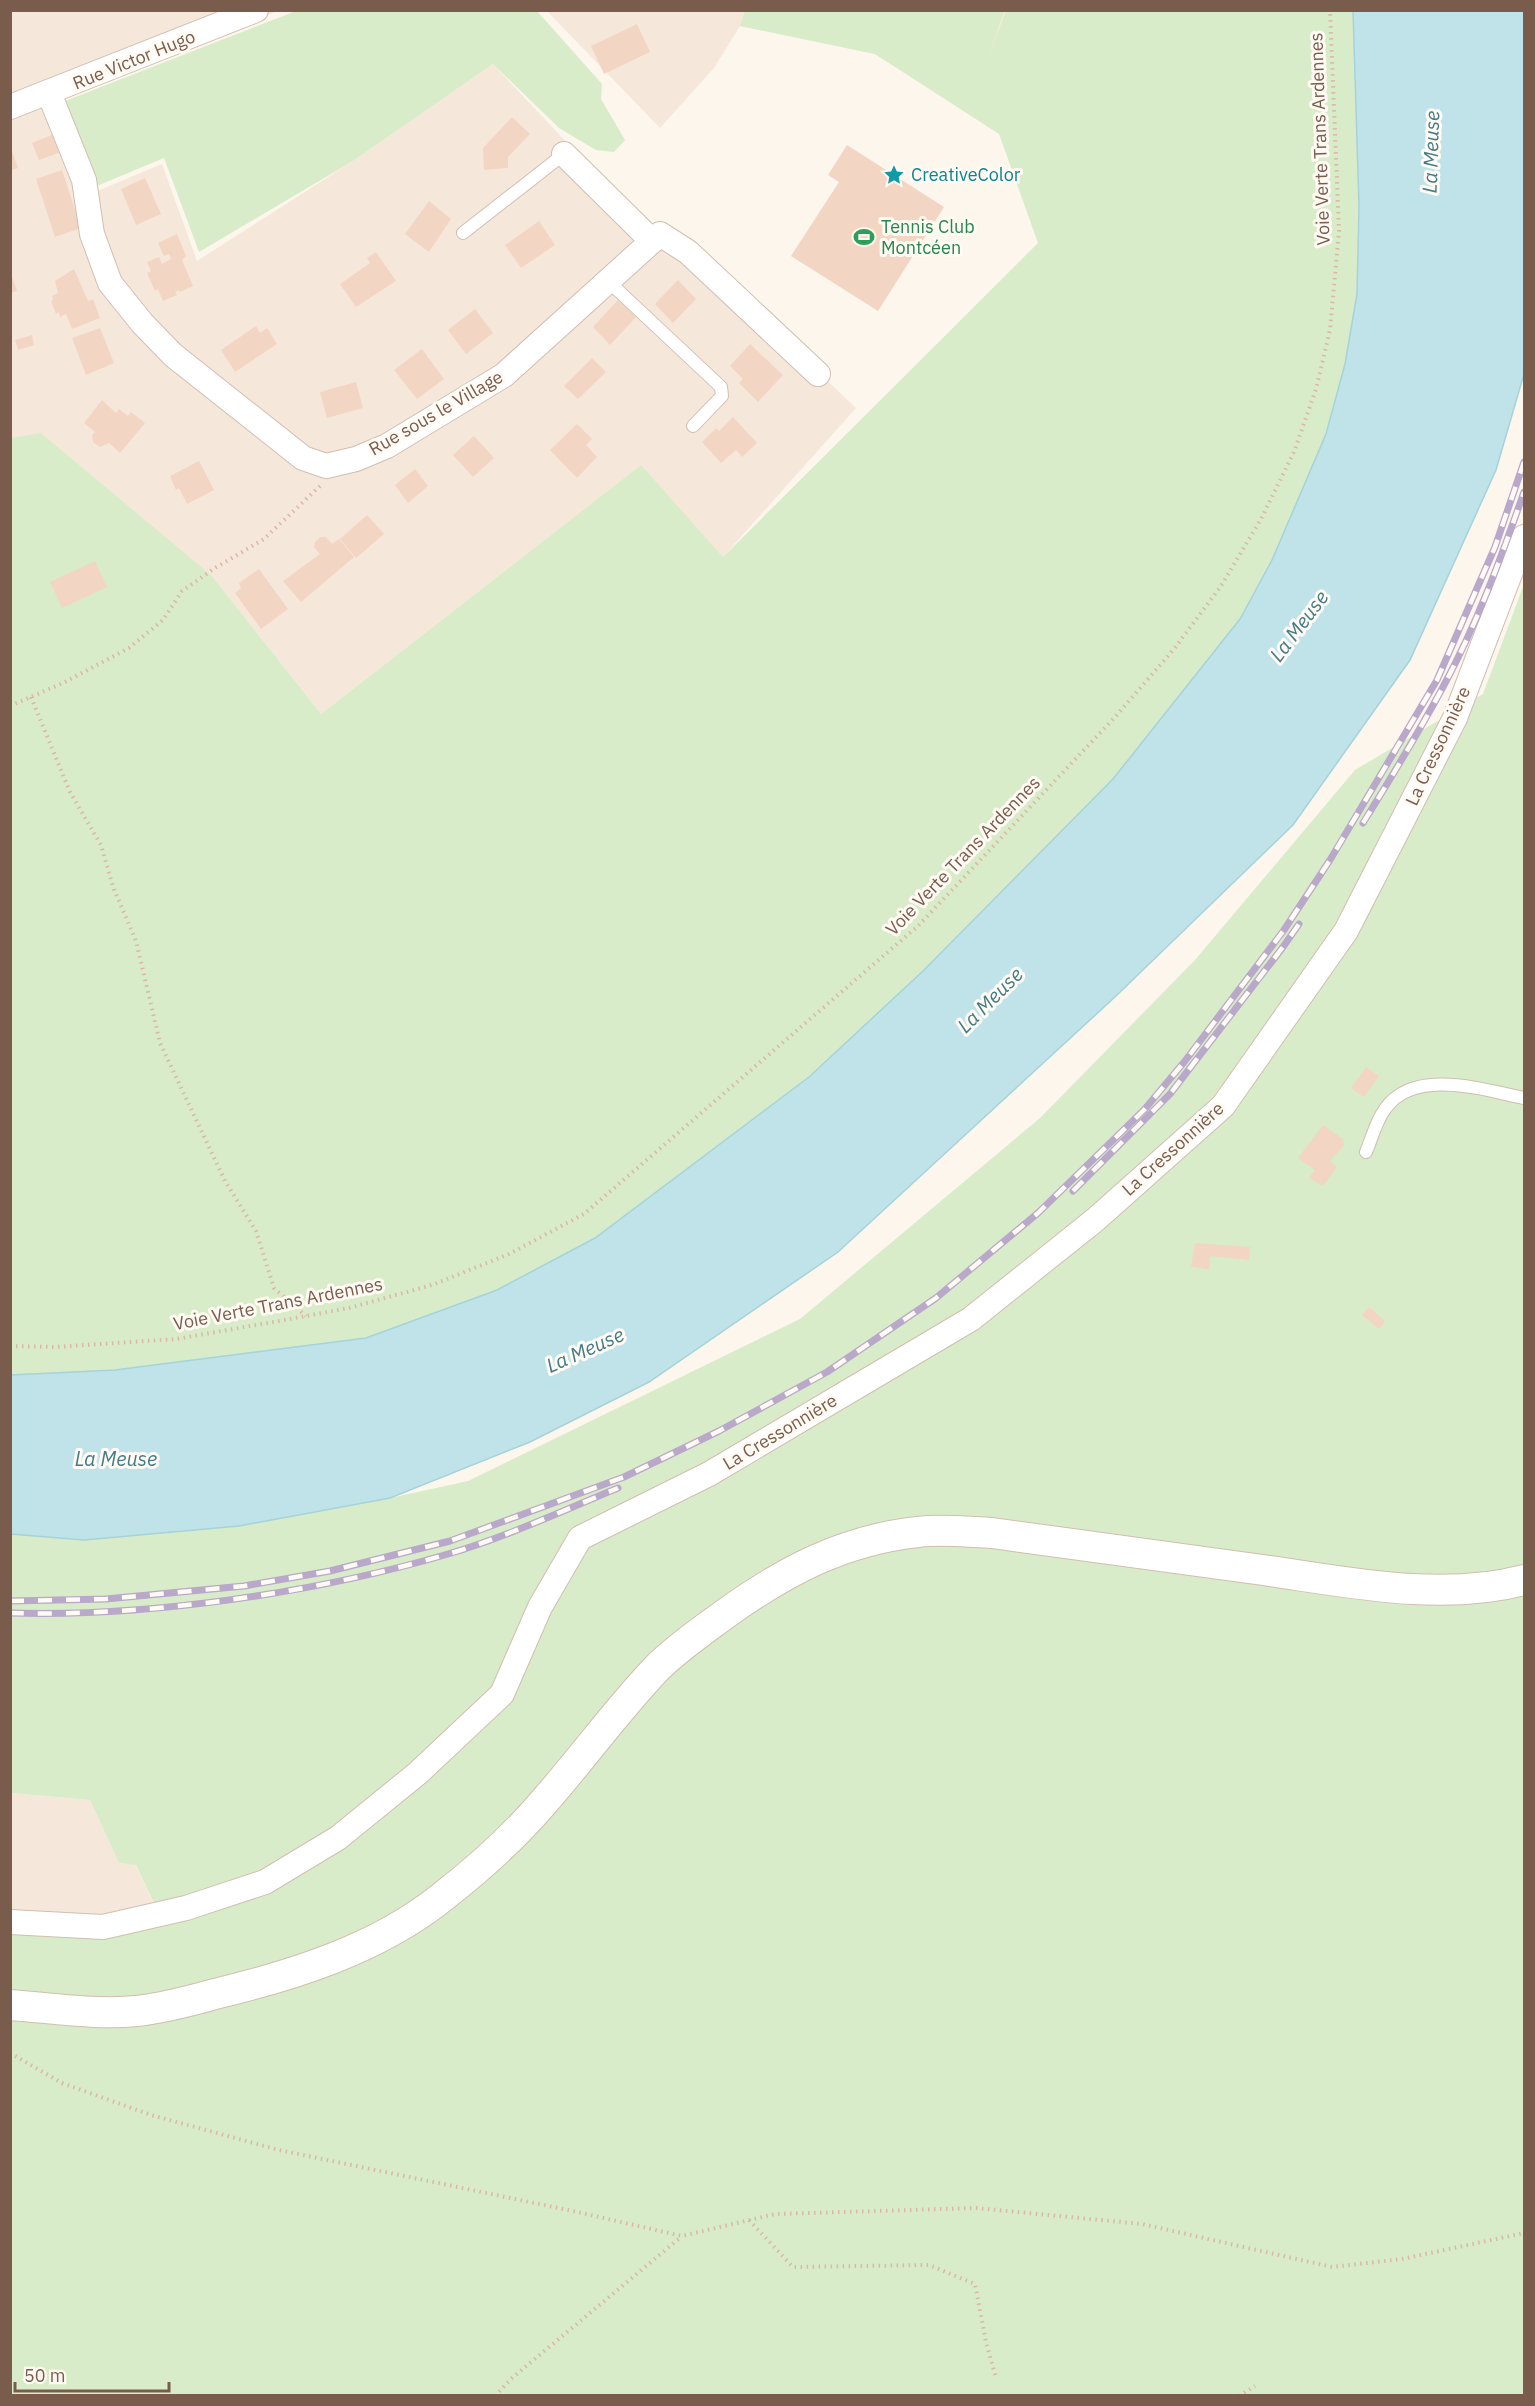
<svg xmlns="http://www.w3.org/2000/svg" width="1535" height="2406" viewBox="0 0 1535 2406" font-family="'IBM Plex Sans',sans-serif">
	<rect width="100%" height="100%" fill="#fdf6ec"/>
	<g fill="#f5e8da">
		<path d="M 11,10 L 278,11 L 54,97 L 90,194 L 162,164 L 197,261 L 353,161 L 493,64 L 648,229 L 667,228 L 856,408 L 723,557 L 640,466 L 321,714 L 212,576 L 11,438 Z"/>
		<path d="M 547,11 L 1006,11 L 968,113 L 875,54 L 740,26 L 714,68 L 660,128 Z"/>
		<path d="M 10,1793 L 90,1800 L 119,1863 L 135,1864 L 165,1928 L 11,1932 Z"/>
	</g>
	<g fill="#d8ecc9">
		<path d="M 296,11 L 537,11 L 602,84 L 601,99 L 625,140 L 614,152 L 596,150 L 559,128 L 493,64 L 353,161 L 199,252 L 164,158 L 92,188 L 60,103 Z"/>
		<path d="M 745,11 L 1004,11 L 989,55 L 1006,11 L 1353,11 L 1359,206 L 1357,294 L 1345,364 L 1326,434 L 1272,560 L 1240,619 L 1113,779 L 923,971 L 809,1077 L 595,1238 L 497,1290 L 366,1338 L 115,1370 L 11,1375 L 11,438 L 41,433 L 212,576 L 321,714 L 641,465 L 723,557 L 1038,243 L 999,134 L 875,54 L 740,26 Z"/>
		<path d="M 1524,584 L 1524,2395 L 11,2395 L 10,1932 L 165,1927 L 136,1865 L 119,1863 L 90,1800 L 11,1793 L 11,1534 L 84,1540 L 239,1526 L 390,1498 L 468,1481 L 800,1319 L 1040,1118 L 1195,960 L 1355,770 L 1483,694 Z"/>
	</g>
	<path fill="#bfe3e8" stroke="#a5d3da" stroke-width="1.5" d="M 1353,11 L 1524,11 L 1524,374 L 1496,470 L 1410,660 L 1293,825 L 1116,996 L 838,1252 L 649,1382 L 530,1442 L 390,1498 L 239,1526 L 84,1540 L 11,1534 L 11,1375 L 115,1370 L 366,1338 L 497,1290 L 595,1238 L 809,1077 L 923,971 L 1113,779 L 1240,619 L 1272,560 L 1326,434 L 1345,364 L 1357,294 L 1359,206 Z"/>
	<g fill="#f3d5c3">
		<path d="M 637,24 L 650,52 L 604,74 L 591,46 Z"/>
		<path d="M 512,117 L 530,134 L 508,157 L 508,168 L 484,170 L 483,148 Z"/>
		<path d="M 54,134 L 61,152 L 39,160 L 32,143 Z"/>
		<path d="M 847,145 L 944,207 L 878,311 L 791,256 L 839,182 L 828,175 Z"/>
		<path d="M 11,148 L 18,168 L 10,171 L 10,149 Z"/>
		<path d="M 62,170 L 81,228 L 55,237 L 36,179 Z"/>
		<path d="M 145,178 L 161,214 L 136,225 L 121,189 Z"/>
		<path d="M 429,201 L 451,219 L 429,252 L 405,234 Z"/>
		<path d="M 539,221 L 555,245 L 521,268 L 505,245 Z"/>
		<path d="M 177,234 L 186,256 L 182,260 L 193,286 L 180,292 L 179,290 L 175,292 L 177,295 L 163,301 L 158,289 L 155,291 L 147,273 L 151,271 L 147,262 L 159,257 L 162,264 L 171,259 L 169,254 L 164,256 L 158,243 Z"/>
		<path d="M 376,252 L 396,281 L 356,307 L 340,284 L 370,263 L 367,258 Z"/>
		<path d="M 74,269 L 88,301 L 93,299 L 100,318 L 72,329 L 66,314 L 60,317 L 59,312 L 56,314 L 51,301 L 53,300 L 52,296 L 58,293 L 55,281 Z"/>
		<path d="M 10,271 L 17,291 L 10,293 Z"/>
		<path d="M 678,280 L 696,299 L 673,323 L 655,304 Z"/>
		<path d="M 618,300 L 636,317 L 610,345 L 593,327 Z"/>
		<path d="M 475,309 L 493,333 L 466,354 L 448,330 Z"/>
		<path d="M 256,326 L 260,333 L 267,328 L 277,344 L 235,372 L 221,350 Z"/>
		<path d="M 100,328 L 114,363 L 86,375 L 72,338 Z"/>
		<path d="M 32,335 L 34,345 L 18,350 L 15,340 Z"/>
		<path d="M 750,344 L 783,375 L 758,402 L 739,383 L 743,379 L 730,366 Z"/>
		<path d="M 422,349 L 444,379 L 417,399 L 394,370 Z"/>
		<path d="M 592,358 L 606,372 L 578,399 L 564,386 Z"/>
		<path d="M 356,382 L 363,408 L 327,418 L 320,392 Z"/>
		<path d="M 102,400 L 116,413 L 119,409 L 128,416 L 131,412 L 145,423 L 120,453 L 109,443 L 100,447 L 93,442 L 92,435 L 95,432 L 84,423 Z"/>
		<path d="M 733,417 L 757,443 L 742,457 L 736,450 L 721,463 L 702,442 L 716,428 L 719,431 Z"/>
		<path d="M 577,424 L 592,439 L 586,445 L 597,457 L 577,478 L 550,450 Z"/>
		<path d="M 474,436 L 494,458 L 473,477 L 453,455 Z"/>
		<path d="M 199,461 L 214,490 L 187,504 L 179,488 L 176,490 L 170,476 Z"/>
		<path d="M 415,469 L 428,486 L 408,503 L 395,485 Z"/>
		<path d="M 367,515 L 384,534 L 356,558 L 340,539 Z"/>
		<path d="M 321,537 L 326,537 L 332,544 L 339,539 L 354,557 L 301,602 L 283,581 L 320,554 L 314,547 L 315,542 Z"/>
		<path d="M 95,561 L 107,587 L 62,608 L 50,582 Z"/>
		<path d="M 259,569 L 288,609 L 261,629 L 235,593 L 241,588 L 239,583 Z"/>
		<path d="M 1366,1067 L 1379,1076 L 1364,1097 L 1351,1088 Z"/>
		<path d="M 1323,1125 L 1344,1140 L 1342,1142 L 1345,1144 L 1330,1161 L 1337,1167 L 1323,1186 L 1309,1178 L 1315,1170 L 1298,1158 Z"/>
		<path d="M 1195,1243 L 1250,1247 L 1249,1260 L 1210,1256 L 1209,1269 L 1191,1267 Z"/>
		<path d="M 1369,1307 L 1385,1321 L 1379,1329 L 1362,1315 Z"/>
	</g>
	<g fill="none" stroke-linecap="round" stroke-linejoin="round">
		<g stroke="#d1beb0" stroke-width="14">
			<g id="service">
				<path d="M 463,233 L 564,154"/>
				<path d="M 608,281 L 721,387 L 722,396 L 693,426"/>
				<path d="M 1366,1152 C 1372,1138 1376,1121 1385,1109 C 1414,1067 1484,1090 1524,1098"/>
			</g>
		</g>
		<g stroke="#d1beb0" stroke-width="26">
			<g id="minor">
				<path d="M 49,93 L 84,180 L 92,234 L 110,283 L 142,323 L 173,355 L 303,458 L 326,466 L 356,459 L 387,446 L 504,375 L 660,234 L 688,252 L 818,374"/>
				<path d="M 10,107 L 256,10"/>
				<path d="M 564,154 L 652,241"/>
				<path d="M 10,1922 L 103,1927 L 186,1908 L 265,1882 L 338,1838 L 418,1773 L 502,1694 L 540,1607 L 580,1538 L 709,1474 L 971,1319 L 1095,1220 L 1223,1106 L 1346,931 L 1455,718 L 1524,537"/>
			</g>
		</g>
		<g stroke="#d1beb0" stroke-width="32">
			<path id="tertiary" d="M 10,2005 C 52,2008 95,2015 137,2011 C 163,2008 190,2001 215,1994 C 294,1975 377,1949 441,1898 C 477,1870 512,1839 542,1804 C 581,1760 616,1711 657,1668 C 677,1648 702,1631 725,1614 C 785,1571 843,1540 918,1532 C 942,1529 968,1532 992,1533 C 1083,1545 1173,1558 1263,1570 C 1347,1582 1441,1602 1524,1580"/>
		</g>
		<g stroke="#d9b8a5" stroke-width="4" stroke-dasharray="1.5 4.5" stroke-linecap="butt">
			<path d="M 31,697 L 70,792 L 101,845 L 113,887 L 136,941 L 160,1043 L 225,1181 L 256,1231 L 274,1288 L 306,1316"/>
			<path d="M 10,706 L 63,683 L 129,648 L 163,620 L 182,591 L 215,568 L 264,539 L 321,485"/>
			<path d="M 10,1346 L 55,1347 L 176,1339 L 279,1321 L 349,1308 L 432,1285 L 509,1254 L 584,1214 L 918,926 L 1116,716 L 1174,649 L 1221,586 L 1261,519 L 1294,452 L 1316,389 L 1330,330 L 1339,231 L 1330,10"/>
			<path d="M 10,2053 L 62,2083 L 151,2115 L 279,2150 L 573,2211 L 682,2236 L 775,2214 L 976,2208 L 1142,2224 L 1332,2267 L 1402,2259 L 1524,2233"/>
			<path d="M 749,2220 L 793,2267 L 929,2265 L 975,2284 L 986,2342 L 996,2378"/>
			<path d="M 495,2396 L 512,2378 L 681,2237"/>
			<path d="M 1239,2396 L 1255,2386"/>
		</g>
		<use href="#service" stroke="#fff" stroke-width="12"/>
		<use href="#minor" stroke="#fff" stroke-width="24"/>
		<use href="#tertiary" stroke="#fff" stroke-width="30"/>
		<g stroke="#b9a8c9" stroke-width="7">
			<g id="rail">
				<path d="M 1363,823 C 1391,778 1419,732 1444,685 C 1477,624 1501,558 1524,492"/>
				<path d="M 1073,1191 L 1170,1094 L 1283,947 L 1299,924"/>
				<path d="M 10,1601 L 106,1599 L 244,1586 L 330,1571 L 450,1541 L 624,1477 L 719,1431 L 827,1372 L 936,1298 L 1038,1213 L 1144,1110 L 1185,1061 L 1284,930 L 1330,860 L 1437,680 L 1495,547 L 1524,462"/>
				<path d="M 10,1613 C 149,1617 315,1593 448,1554 C 506,1537 562,1511 618,1488"/>
			</g>
		</g>
		<use href="#rail" stroke="#fffaf3" stroke-width="4.5" stroke-dasharray="14" stroke-linecap="butt"/>
	</g>
	<defs>
		<g id="sight-bare" transform="scale(1.62)"><path d="M0-6L1.8-2.2L6-1.7L2.9 1.2L3.7 5.4L0 3.3L-3.7 5.4L-2.9 1.2L-6-1.7L-1.8-2.2Z" fill="#0f9aa8" stroke="#fffaf3" stroke-width="2.5" paint-order="stroke"/></g>
		<g id="stadium-bare" transform="scale(1.62)"><path d="M0-5a6.5 5 0 1 0 0 10a6.5 5 0 1 0 0-10ZM-3.5-1.8h7v3.6h-7Z" fill="#2e9e5b" stroke="#fffaf3" stroke-width="2.5" paint-order="stroke"/></g>
	</defs>
	<g fill-rule="evenodd">
		<use href="#sight-bare" x="894" y="175"/>
		<use href="#stadium-bare" x="864" y="237"/>
	</g>
	<g text-anchor="middle" stroke-width="6" stroke-linejoin="round" paint-order="stroke">
		<g font-size="18" fill="#7a5c4d" stroke="#fffaf3">
			<text transform="translate(134 60) rotate(-22)" y="6">Rue Victor Hugo</text>
			<text transform="translate(1320 139) rotate(-92)" y="6">Voie Verte Trans Ardennes</text>
			<text transform="translate(436 413) rotate(-30)" y="6">Rue sous le Village</text>
			<text transform="translate(1438 746) rotate(-65)" y="6">La Cressonnière</text>
			<text transform="translate(963 856) rotate(-46)" y="6">Voie Verte Trans Ardennes</text>
			<text transform="translate(1173 1149) rotate(-42)" y="6">La Cressonnière</text>
			<text transform="translate(278 1304) rotate(-11)" y="6">Voie Verte Trans Ardennes</text>
			<text transform="translate(780 1432) rotate(-31)" y="6">La Cressonnière</text>
		</g>
		<g font-size="18" fill="#0d838f" stroke="#fffaf3" text-anchor="start">
			<text x="911" y="181">CreativeColor</text>
		</g>
		<g font-size="18" fill="#27864d" stroke="#fffaf3" text-anchor="start">
			<text x="881" y="233">Tennis Club<tspan x="881" dy="21">Montcéen</tspan></text>
		</g>
		<g font-size="20" font-style="italic" fill="#437c86" stroke="#fffaf3">
			<text transform="translate(1431 152) rotate(-88)" y="7">La Meuse</text>
			<text transform="translate(1299 626) rotate(-53)" y="7">La Meuse</text>
			<text transform="translate(990 1000) rotate(-45)" y="7">La Meuse</text>
			<text transform="translate(585 1350) rotate(-24)" y="7">La Meuse</text>
			<text x="116" y="1466">La Meuse</text>
		</g>
	</g>
	<rect width="1535" height="2406" fill="none" stroke="#7a5c4d" stroke-width="24"/>
	<path d="M15 2382v9h154v-9" fill="none" stroke="#7a5c4d" stroke-width="3"/>
	<text x="24" y="2382" font-size="18" fill="#7a5c4d" stroke="#fffaf3" stroke-width="4.5" paint-order="stroke">50 m</text>
</svg>
